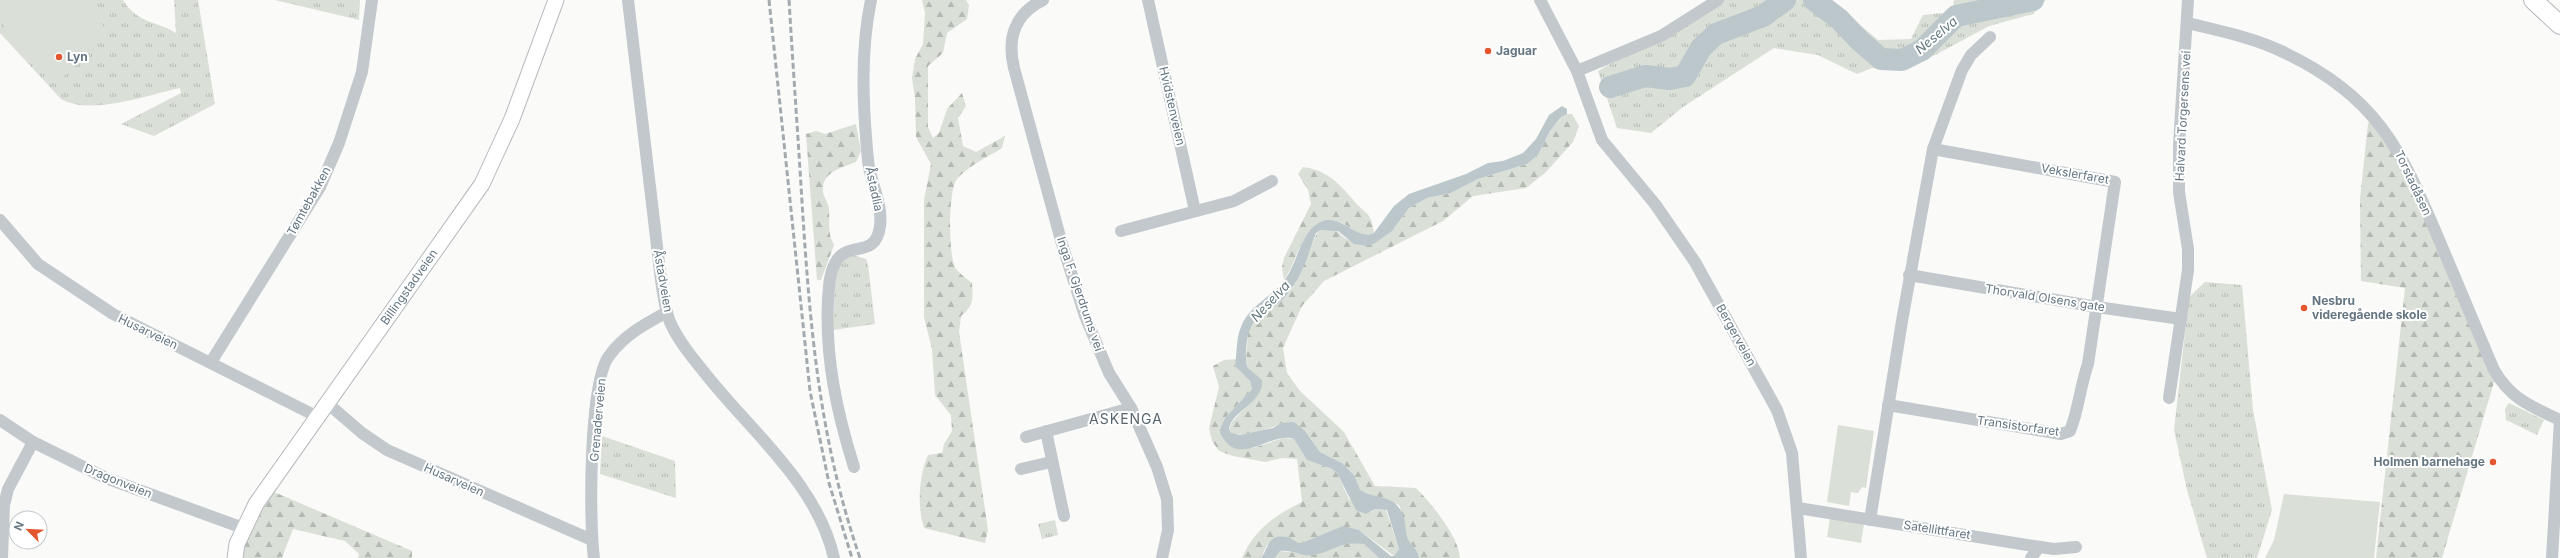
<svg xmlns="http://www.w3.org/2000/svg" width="2560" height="558" viewBox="0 0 2560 558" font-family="Inter,sans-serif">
	<defs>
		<pattern id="grass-tufts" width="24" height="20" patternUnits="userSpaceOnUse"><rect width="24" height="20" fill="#dadfd7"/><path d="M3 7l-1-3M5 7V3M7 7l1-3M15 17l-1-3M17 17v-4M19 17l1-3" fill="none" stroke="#b4b9b4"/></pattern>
		<pattern id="forest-firs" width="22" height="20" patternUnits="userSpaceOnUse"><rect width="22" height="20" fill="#dadfd7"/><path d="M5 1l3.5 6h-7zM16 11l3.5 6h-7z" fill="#b4b9b4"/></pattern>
	</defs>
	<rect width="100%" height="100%" fill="#fafaf8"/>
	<g fill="url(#grass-tufts)">
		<path d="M 0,0 L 123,0 C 138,24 155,20 176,33 L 174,0 L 198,0 L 215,104 L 154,136 L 121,124 L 181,93 L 180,88 C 148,95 90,116 61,99 L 0,33 Z"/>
		<path d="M 275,0 L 360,0 L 359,20 Z"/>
		<path d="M 1716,0 L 1830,0 L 1878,40 L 1911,39 L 1923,15 L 1952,12 L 1954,0 L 2046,0 L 2033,14 L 1989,26 L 1937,54 L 1898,70 L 1872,68 L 1857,74 L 1818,55 L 1774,48 L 1683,107 L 1651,133 L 1617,128 L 1598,71 Z"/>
		<path d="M 852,255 L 866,259 L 868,264 L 875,324 L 833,330 L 835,276 L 841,261 Z"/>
		<path d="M 2205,282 L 2242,285 L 2253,410 L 2272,510 L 2257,558 L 2207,558 L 2187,490 L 2174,430 L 2189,297 Z"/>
		<path d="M 2509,403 L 2544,420 L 2537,435 L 2506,420 L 2505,409 Z"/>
		<path d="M 602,436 L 675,461 L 676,498 L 600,474 Z"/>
		<path d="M 1055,520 L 1058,535 L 1042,539 L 1038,524 Z"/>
	</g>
	<g fill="url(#forest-firs)">
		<path d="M 922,0 L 966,0 L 969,5 L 967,19 L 947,33 L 943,53 L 928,66 L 928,127 L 933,138 L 939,133 L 947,109 L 962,93 L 966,106 L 958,118 L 963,146 L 976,152 L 1005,136 L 1002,148 C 988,157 968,166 957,179 C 948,189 948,258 956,269 C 960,274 967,279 972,283 C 973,299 974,305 961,316 L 959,332 L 988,530 L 985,543 L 924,528 C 917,507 919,475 928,455 L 942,453 L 944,444 L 952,431 L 951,415 L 935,395 L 932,349 L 924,317 L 924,200 L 931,164 L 916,137 L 915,98 L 912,78 L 915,59 L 923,44 L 925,13 Z"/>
		<path d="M 1567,114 L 1572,114 L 1579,126 L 1573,142 L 1546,172 L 1526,188 L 1473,196 L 1443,221 L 1324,281 L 1302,306 L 1283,348 L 1287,373 L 1300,391 L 1344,432 L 1375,486 L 1416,488 C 1431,503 1459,537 1460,558 L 1419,558 C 1418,549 1411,547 1408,539 C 1404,529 1404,516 1399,505 L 1359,490 L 1354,475 L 1342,463 L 1320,452 L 1305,431 L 1281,423 C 1272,429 1240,438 1231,433 L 1229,430 L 1232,422 L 1259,392 L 1246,363 L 1248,331 L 1258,318 L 1289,293 L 1294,286 L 1317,233 C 1335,219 1338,237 1349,240 C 1357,242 1366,242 1374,243 L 1395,227 L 1409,208 L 1427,198 L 1451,193 L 1478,179 L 1527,164 L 1538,155 L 1550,131 L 1560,118 Z"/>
		<path d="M 2372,116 L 2415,190 L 2497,372 L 2442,558 L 2376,558 L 2405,288 L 2361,281 L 2360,199 L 2368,124 Z"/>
		<path d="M 856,124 L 861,151 L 856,162 C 841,168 821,172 823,192 C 824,198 829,204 829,210 C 830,223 827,233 834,245 L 821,280 L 817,280 L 806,134 L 816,131 L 825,134 Z"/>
		<path d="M 1303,167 C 1328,170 1340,185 1355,202 C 1367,216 1371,211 1374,233 C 1357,241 1345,217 1328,220 C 1303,224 1297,261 1284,280 L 1282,267 L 1284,258 L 1311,204 L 1308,190 L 1298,174 Z"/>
		<path d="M 1237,359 L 1235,366 L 1250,381 L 1252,389 L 1225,418 L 1220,429 L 1253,448 L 1283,438 L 1294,439 L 1307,460 L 1332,469 L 1337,473 L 1349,499 L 1371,512 L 1375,509 L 1386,510 L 1399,549 L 1394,556 L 1359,530 L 1302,543 L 1267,545 L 1261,558 L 1242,558 C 1254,530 1275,515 1302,502 L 1297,459 L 1282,458 L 1265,462 L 1233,456 L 1219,451 L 1212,441 L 1209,428 L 1219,387 L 1213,366 L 1224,360 Z"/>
		<path d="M 274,492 L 412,551 L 412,558 L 358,558 L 359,554 L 345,541 L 293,529 L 282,558 L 242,558 L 250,528 Z"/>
		<path d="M 1346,542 L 1364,544 L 1379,558 L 1275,558 L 1280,551 L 1314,555 Z"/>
	</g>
	<g fill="#dadfd7">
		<path d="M 0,0 L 78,0 L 109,32 L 58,82 L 0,22 Z"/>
		<path d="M 1838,425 L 1874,431 L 1866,488 L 1862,487 L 1858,493 L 1851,492 L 1849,506 L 1827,502 Z"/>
		<path d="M 2284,494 L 2380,502 L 2374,558 L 2265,558 L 2274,540 Z"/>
		<path d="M 1830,518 L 1864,524 L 1861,543 L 1827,537 Z"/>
	</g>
	<path fill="#bbc7cb" d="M 1562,106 L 1567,109 L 1567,114 L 1560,118 L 1550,131 L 1538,155 L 1527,164 L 1478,179 L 1451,193 L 1427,198 L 1409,208 L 1392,231 L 1375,243 L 1368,246 L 1354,244 L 1338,231 L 1321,230 L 1316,233 C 1309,252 1302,276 1289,292 C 1263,325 1245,308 1246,363 L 1248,368 L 1262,380 C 1264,403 1232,410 1229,429 L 1231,433 L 1240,435 L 1273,428 L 1281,423 L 1294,422 L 1305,431 L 1320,452 L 1342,463 L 1354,475 L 1360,490 C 1377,500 1395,494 1403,515 C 1406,523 1405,532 1408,539 C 1412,547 1418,549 1419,558 L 1379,558 L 1364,544 C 1339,541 1336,550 1314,555 C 1302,557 1291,549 1280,551 L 1275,558 L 1261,558 C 1271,544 1267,534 1289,537 L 1298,543 L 1302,543 L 1343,526 L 1359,530 L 1391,556 L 1394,556 L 1399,549 L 1387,510 L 1375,509 L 1366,514 L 1356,510 L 1337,473 L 1332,469 L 1307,460 L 1294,439 C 1274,431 1244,463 1226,442 C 1223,438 1220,435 1220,429 L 1225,418 L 1252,389 L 1250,381 L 1235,366 C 1237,354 1236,338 1241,327 C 1248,306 1274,296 1286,278 C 1298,261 1302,228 1323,221 C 1342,214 1356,241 1374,233 L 1394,206 L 1409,194 L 1466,174 L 1488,163 L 1503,161 L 1523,153 L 1536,139 L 1549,115 Z"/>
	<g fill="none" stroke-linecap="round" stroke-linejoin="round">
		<g stroke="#bbc7cb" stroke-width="22">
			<path d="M 1814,0 L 1839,19 L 1860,41 L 1881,59 L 1902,60 L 1922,50 L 1956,16 L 2033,0"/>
			<path d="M 1610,87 L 1645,76 L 1670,79 L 1685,76 L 1701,48 L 1716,34 L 1763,16 L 1785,0"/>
		</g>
		<g stroke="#b5babe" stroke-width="17">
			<g id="major">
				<path id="s1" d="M 235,558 L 237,544 L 256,504 L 482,184 L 512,119 L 556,0"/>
			</g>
		</g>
		<g stroke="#b4b9bd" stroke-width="20">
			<path id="highway" d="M 2533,0 L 2560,25"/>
		</g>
		<g stroke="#c3c8cc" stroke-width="12">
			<path d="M 628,0 L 661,280 C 663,294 665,309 670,322 C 678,340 691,356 704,372 C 750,431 817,483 834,558"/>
			<path d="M 1043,0 C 1014,14 1007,39 1014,68 L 1062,244 L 1085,316 L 1109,373 L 1131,408 L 1157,467 L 1167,499 L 1168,530 L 1162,558"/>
			<path d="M 1148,0 L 1195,211"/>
			<path d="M 1540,0 L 1577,71 L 1602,140 L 1655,204 L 1695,262 L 1777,410 L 1792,453 L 1801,558"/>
			<path d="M 2188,23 C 2219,31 2252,37 2281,51 C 2378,97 2400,147 2440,242 C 2458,285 2476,327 2494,370 C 2511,399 2530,406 2560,420"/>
			<path d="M 1577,71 L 1661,36 L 1718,0"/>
			<path d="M 0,220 L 38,264 L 113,314 L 316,416"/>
			<path d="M 1121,231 L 1234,201 L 1272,181"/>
			<path d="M 1909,275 L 2097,307 L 2181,319"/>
			<path d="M 211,362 L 320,187 L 339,143 L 362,72 L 372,0"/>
			<path d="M 2169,398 L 2188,270 L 2188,249 L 2179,192 L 2179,145 L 2188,0"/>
			<path d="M 326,402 L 362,433 L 387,450 L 592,540"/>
			<path d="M 1888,405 L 2061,434 L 2070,431 C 2079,409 2080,386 2088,364 L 2115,182 L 1933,149"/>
			<path d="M 0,420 L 33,442 L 106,478 L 243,528"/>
			<path d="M 1046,431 L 1064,516"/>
			<path d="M 1026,437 L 1131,408"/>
			<path d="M 854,467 C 837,413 825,358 828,300 C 829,287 829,272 837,260 C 849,241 876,259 880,226 C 883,203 870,182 868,160 C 863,108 860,52 871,0"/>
			<path d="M 1021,469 L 1051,462"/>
			<path d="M 1798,508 L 2034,546 L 2054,549 L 2076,547"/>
			<path d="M 1870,520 L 1902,321 L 1933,149 L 1962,70 L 1971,55 L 1990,37"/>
			<path d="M 2,558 L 4,505 L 8,489 L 33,442"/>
			<path d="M 594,558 C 589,522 589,383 609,356 C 624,335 645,324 667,312"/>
			<path d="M 2031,558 L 2039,547"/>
			<path d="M 2552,558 L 2560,420"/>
		</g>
		<use href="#major" stroke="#fff" stroke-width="15"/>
		<use href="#highway" stroke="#fff" stroke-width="18"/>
		<g stroke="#a2aab0" stroke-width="3" stroke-dasharray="6 3" stroke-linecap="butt">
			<path d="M 769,0 L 810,391 L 829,483 L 852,558"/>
			<path d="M 789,0 C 793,67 798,135 802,202 C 810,327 819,439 860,558"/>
		</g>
	</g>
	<g fill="#e4572e" stroke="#fff" stroke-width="1.5">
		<circle cx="1488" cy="51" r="4"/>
		<circle cx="59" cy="57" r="4"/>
		<circle cx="2304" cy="308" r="4"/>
		<circle cx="2493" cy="462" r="4"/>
	</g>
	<g text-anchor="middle" stroke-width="4" stroke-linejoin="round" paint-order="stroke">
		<g font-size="12" font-weight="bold" fill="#657683" stroke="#fff" text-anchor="start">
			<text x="1496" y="55">Jaguar</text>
			<text x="67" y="61">Lyn</text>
			<text x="2312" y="305">Nesbru<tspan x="2312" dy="14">videregående skole</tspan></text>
			<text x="2485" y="466" text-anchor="end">Holmen barnehage</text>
		</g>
		<g font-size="12" fill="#657683" stroke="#fff">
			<text transform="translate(1172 106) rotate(77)" y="4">Hvidstenveien</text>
			<text transform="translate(2183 116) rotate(-87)" y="4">Halvard Torgersens vei</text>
			<text transform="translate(2075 174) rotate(10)" y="4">Vekslerfaret</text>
			<text transform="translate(2413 183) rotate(65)" y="4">Torstadåsen</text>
			<text transform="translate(874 189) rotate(78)" y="4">Åstadlia</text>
			<text transform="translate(309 201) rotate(-61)" y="4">Tømtebakken</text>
			<text transform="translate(663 281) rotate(80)" y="4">Åstadveien</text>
			<text dy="4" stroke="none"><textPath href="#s1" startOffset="324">Billingstadveien</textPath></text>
			<text transform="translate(1080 294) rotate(71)" y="4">Inga F. Gjerdrums vei</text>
			<text transform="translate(2045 298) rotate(9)" y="4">Thorvald Olsens gate</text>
			<text transform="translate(148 332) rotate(26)" y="4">Husarveien</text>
			<text transform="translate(1736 335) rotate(61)" y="4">Bergerveien</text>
			<text transform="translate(598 420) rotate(-85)" y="4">Grenaderveien</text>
			<text transform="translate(2018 426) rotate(8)" y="4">Transistorfaret</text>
			<text transform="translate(454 480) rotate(24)" y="4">Husarveien</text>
			<text transform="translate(118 481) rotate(22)" y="4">Dragonveien</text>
			<text transform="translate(1937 530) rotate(9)" y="4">Satellittfaret</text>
		</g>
		<g font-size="13" font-style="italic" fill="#60757c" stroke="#fff">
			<text transform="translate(1936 35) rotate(-40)" y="5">Neselva</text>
			<text transform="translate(1270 301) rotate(-47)" y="5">Neselva</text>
		</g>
		<g font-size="14" letter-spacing="1" fill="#57646e" stroke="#fff">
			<text x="1126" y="424">ASKENGA</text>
		</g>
	</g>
	<g transform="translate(28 530) rotate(294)"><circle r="19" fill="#ffffff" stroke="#c1c8cd"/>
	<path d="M0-3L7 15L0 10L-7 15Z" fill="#e4572e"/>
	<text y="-6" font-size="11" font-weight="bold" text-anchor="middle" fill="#657683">N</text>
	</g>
</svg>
